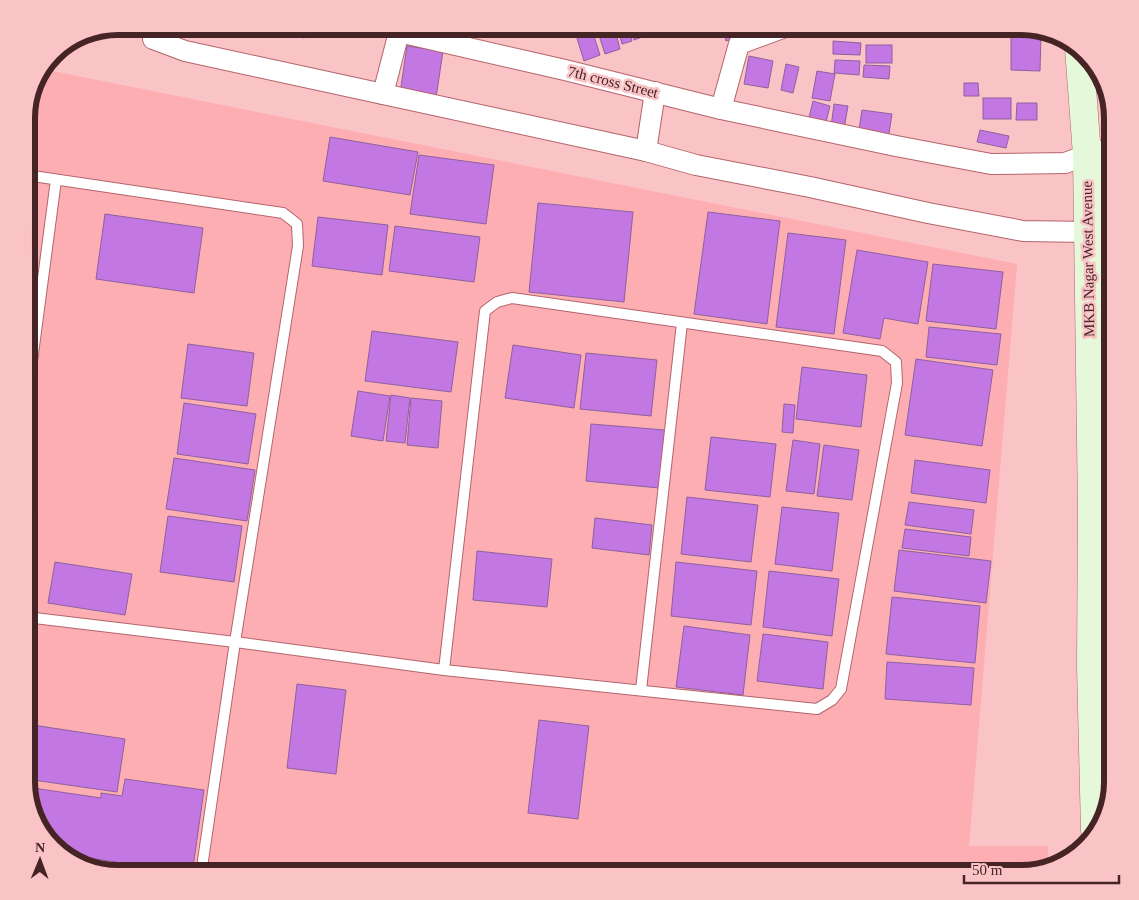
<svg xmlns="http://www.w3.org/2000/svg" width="1139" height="900" viewBox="0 0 1139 900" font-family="Georgia,serif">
	<rect width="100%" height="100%" fill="#fac3c5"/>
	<path fill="#fcaeb3" d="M 42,69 L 1017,264 L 969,846 L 1048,846 L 1048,867 L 1021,874 L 118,874 L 58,851 L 36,822 L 26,788 L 26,112 L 36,77 Z"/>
	<g fill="#c377e2" stroke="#8d619f">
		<path d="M 267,26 L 295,26 L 296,29 L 270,37 Z"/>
		<path d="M 299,26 L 322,26 L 324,32 L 303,38 Z"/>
		<path d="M 325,26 L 343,26 L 343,27 L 326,31 Z"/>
		<path d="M 575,26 L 595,26 L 577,32 Z"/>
		<path d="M 607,26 L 614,26 L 620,49 L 605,54 L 597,29 Z"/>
		<path d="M 617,26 L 628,26 L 632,41 L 622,44 Z"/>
		<path d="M 630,26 L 642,26 L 645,36 L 634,40 Z"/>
		<path d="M 644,26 L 654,26 L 656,33 L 647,36 Z"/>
		<path d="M 657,26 L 670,26 L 671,29 L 659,33 Z"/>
		<path d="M 722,26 L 743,26 L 746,35 L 726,41 Z"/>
		<path d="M 866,26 L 887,26 L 887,28 L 866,30 Z"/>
		<path d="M 891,26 L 919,26 L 918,37 L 889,34 Z"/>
		<path d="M 592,30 L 600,55 L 584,61 L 576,35 Z"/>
		<path d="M 1011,34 L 1041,34 L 1040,71 L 1011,70 Z"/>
		<path d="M 833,41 L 861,43 L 860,55 L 833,54 Z"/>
		<rect x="866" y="45" width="26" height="18"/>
		<path d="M 407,46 L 443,51 L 436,98 L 400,93 Z"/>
		<path d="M 749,56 L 773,61 L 768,88 L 744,84 Z"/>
		<path d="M 835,60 L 860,61 L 859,75 L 834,73 Z"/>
		<path d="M 786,64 L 799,67 L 793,93 L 781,90 Z"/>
		<path d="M 864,65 L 890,66 L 889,79 L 863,77 Z"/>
		<path d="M 817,71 L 835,74 L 830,101 L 812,98 Z"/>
		<path d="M 964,83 L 978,83 L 979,96 L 964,96 Z"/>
		<path d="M 1105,86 L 1113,118 L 1103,118 Z"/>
		<rect x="983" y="98" width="28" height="21"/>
		<path d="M 813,101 L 830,106 L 825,126 L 808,122 Z"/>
		<path d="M 1017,103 L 1037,103 L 1037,120 L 1016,120 Z"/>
		<path d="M 834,104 L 848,106 L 844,129 L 831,127 Z"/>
		<path d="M 862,110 L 892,114 L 888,140 L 858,136 Z"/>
		<path d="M 980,130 L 1009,136 L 1006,148 L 977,142 Z"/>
		<path d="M 330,137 L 418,152 L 410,195 L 323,181 Z"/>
		<path d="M 419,155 L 494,165 L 486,224 L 410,214 Z"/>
		<rect x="1101" y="187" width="12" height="43"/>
		<path d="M 538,203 L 633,212 L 624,302 L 529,292 Z"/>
		<path d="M 708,212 L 780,221 L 767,324 L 694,314 Z"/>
		<path d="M 105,214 L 203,228 L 194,293 L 96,279 Z"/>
		<path d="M 318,217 L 388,225 L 382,275 L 312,266 Z"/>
		<path d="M 395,226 L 480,237 L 474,282 L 389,271 Z"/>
		<path d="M 788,233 L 846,240 L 834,334 L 776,327 Z"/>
		<path d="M 1105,236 L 1113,236 L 1113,273 L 1106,273 Z"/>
		<path d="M 857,250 L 928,262 L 918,324 L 884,318 L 880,339 L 843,333 Z"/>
		<path d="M 933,264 L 1003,272 L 996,329 L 926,321 Z"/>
		<path d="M 929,327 L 1001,334 L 997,365 L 926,357 Z"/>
		<path d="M 372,331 L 458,342 L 451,392 L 365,381 Z"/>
		<path d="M 188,344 L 254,353 L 247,406 L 181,398 Z"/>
		<path d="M 513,345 L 581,355 L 574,408 L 505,398 Z"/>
		<path d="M 586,353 L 657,360 L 651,416 L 580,409 Z"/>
		<path d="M 916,359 L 993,370 L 982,446 L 905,435 Z"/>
		<path d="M 802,367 L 867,375 L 861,427 L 796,419 Z"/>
		<path d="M 358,391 L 390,396 L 383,441 L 351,436 Z"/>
		<path d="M 391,395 L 410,398 L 405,443 L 386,441 Z"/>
		<path d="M 411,398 L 442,401 L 438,448 L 407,445 Z"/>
		<path d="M 184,403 L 256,414 L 248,464 L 177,454 Z"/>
		<path d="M 784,404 L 795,405 L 793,433 L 782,432 Z"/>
		<path d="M 591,424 L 665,430 L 659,488 L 586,481 Z"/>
		<path d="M 711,437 L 776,444 L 770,497 L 705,490 Z"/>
		<path d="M 793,440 L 820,444 L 814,494 L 786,491 Z"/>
		<path d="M 824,445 L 859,450 L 852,500 L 817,496 Z"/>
		<path d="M 1111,449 L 1113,449 L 1113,490 L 1112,490 Z"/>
		<path d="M 174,458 L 255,470 L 247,521 L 166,509 Z"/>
		<path d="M 915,460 L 990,470 L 986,503 L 911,493 Z"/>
		<path d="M 687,497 L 758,505 L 751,562 L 681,554 Z"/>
		<path d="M 909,502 L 974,510 L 971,534 L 905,525 Z"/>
		<path d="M 782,507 L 839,513 L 832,571 L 775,564 Z"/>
		<path d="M 168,516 L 242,526 L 234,582 L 160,572 Z"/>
		<path d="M 595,518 L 652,525 L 649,555 L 592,548 Z"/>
		<path d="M 905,529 L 971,537 L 969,556 L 902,548 Z"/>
		<path d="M 899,550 L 991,561 L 986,603 L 894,591 Z"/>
		<path d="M 477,551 L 552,559 L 547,607 L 473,600 Z"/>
		<path d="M 55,562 L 132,574 L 125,615 L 48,603 Z"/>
		<path d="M 676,562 L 757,571 L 751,625 L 671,616 Z"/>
		<path d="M 769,571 L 839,579 L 832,636 L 763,627 Z"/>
		<path d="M 892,597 L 980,606 L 975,663 L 886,654 Z"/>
		<path d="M 684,626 L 750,635 L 743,695 L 676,687 Z"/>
		<path d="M 763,634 L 828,642 L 823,689 L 757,681 Z"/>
		<path d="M 887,662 L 974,668 L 971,705 L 885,699 Z"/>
		<path d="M 297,684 L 346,690 L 336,774 L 287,768 Z"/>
		<path d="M 539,720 L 589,726 L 578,819 L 528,813 Z"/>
		<path d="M 26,724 L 125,739 L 117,792 L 26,779 Z"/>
		<path d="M 125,779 L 204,790 L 192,874 L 118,874 L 115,873 L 116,862 L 68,855 L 58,851 L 36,822 L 26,787 L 101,798 L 101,793 L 122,796 Z"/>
	</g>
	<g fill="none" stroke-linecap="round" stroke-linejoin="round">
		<g stroke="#b5646b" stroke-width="12">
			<g id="lane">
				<path d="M 26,175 L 283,213 L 297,224 L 298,246 L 235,642 L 201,874"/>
				<path d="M 26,407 L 56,180"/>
				<path d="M 26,617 L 235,642 L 444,670 L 817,709 L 832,700 L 841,689 L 897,383 L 896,362 L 882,351 L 512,298 L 497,302 L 485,311 L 444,670"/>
				<path d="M 641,690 L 682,323"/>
			</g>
		</g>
		<g stroke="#b5646b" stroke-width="22">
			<g id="street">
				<path d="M 157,26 L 153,39 L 185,51 L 383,94 L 399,32 L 565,70 L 721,109 L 896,146 L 991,164 L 1065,163 L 1087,155"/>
				<path d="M 655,92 L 646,151 L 696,165 L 810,187 L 928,213 L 1023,231 L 1088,232"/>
				<path d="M 383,94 L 646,151"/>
				<path d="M 721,109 L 739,44 L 788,26"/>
				<path d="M 1091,666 L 1113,664"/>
			</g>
		</g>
		<g stroke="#b5646b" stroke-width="29">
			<g id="secondary">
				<path d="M 1079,48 L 1087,155 L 1092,509 L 1091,666 L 1095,830"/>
				<path d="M 1087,155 L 1113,155"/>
			</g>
		</g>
		<use href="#lane" stroke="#fff" stroke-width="10"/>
		<use href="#street" stroke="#fff" stroke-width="20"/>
		<use href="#secondary" stroke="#e5f9da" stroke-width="28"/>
	</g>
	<g text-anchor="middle" stroke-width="5" stroke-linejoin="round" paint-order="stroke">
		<g font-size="15" fill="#462426" stroke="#fac3c5">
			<text transform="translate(613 82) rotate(14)" y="5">7th cross Street</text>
			<text transform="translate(1088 259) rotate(-91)" y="5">MKB Nagar West Avenue</text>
		</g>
	</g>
	<path d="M0 0H1139V900H0ZM118 35H1021A83 83 0 0 1 1104 118V782A83 83 0 0 1 1021 865H118A83 83 0 0 1 35 782V118A83 83 0 0 1 118 35Z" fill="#fac3c5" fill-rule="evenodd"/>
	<path fill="none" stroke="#462426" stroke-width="6" d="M118 35H1021A83 83 0 0 1 1104 118V782A83 83 0 0 1 1021 865H118A83 83 0 0 1 35 782V118A83 83 0 0 1 118 35Z"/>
	<g transform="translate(40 860) rotate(1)" stroke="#fac3c5" stroke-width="4" paint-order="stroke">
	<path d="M0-4L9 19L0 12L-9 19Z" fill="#462426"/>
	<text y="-8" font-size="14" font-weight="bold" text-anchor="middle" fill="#462426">N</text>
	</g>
	<path d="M964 875v8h155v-8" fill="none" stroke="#462426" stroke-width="2.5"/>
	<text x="972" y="875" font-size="15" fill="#462426" stroke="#fac3c5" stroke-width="4" paint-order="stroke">50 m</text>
</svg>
